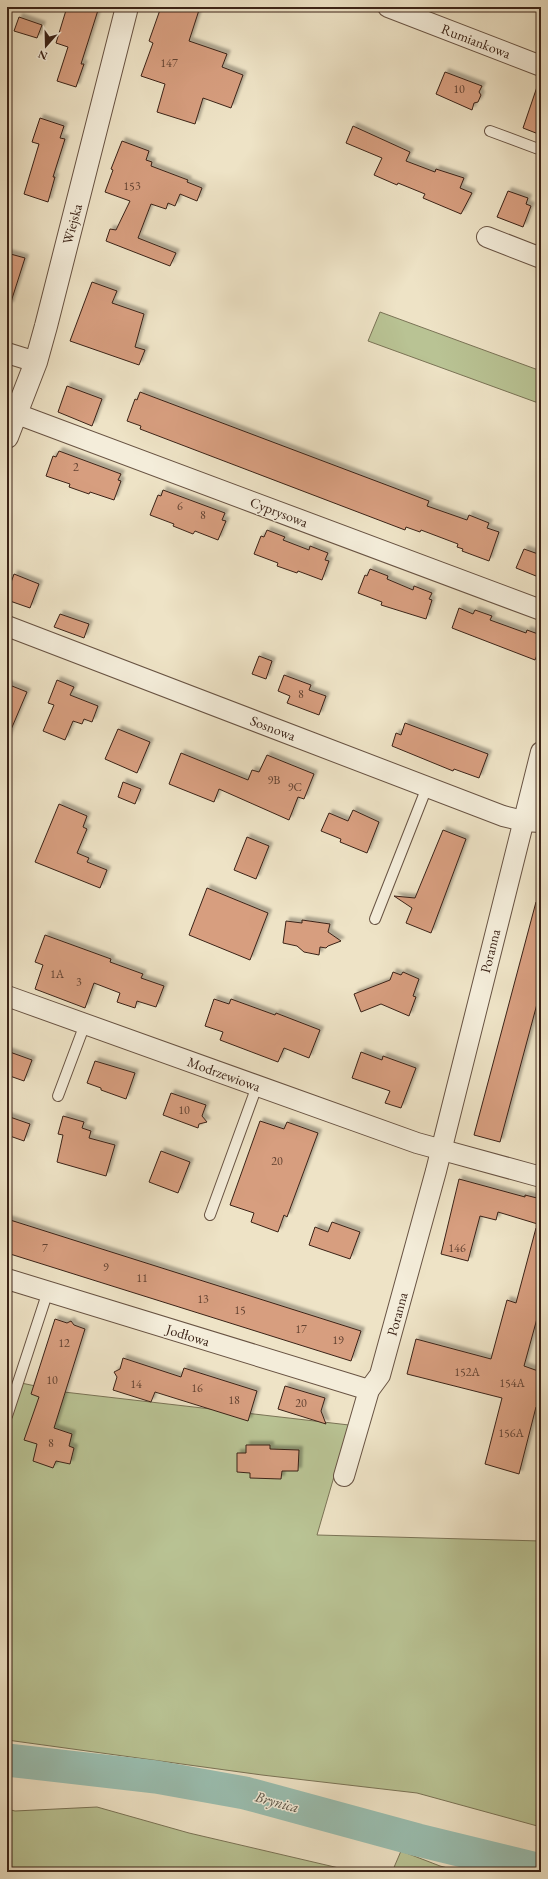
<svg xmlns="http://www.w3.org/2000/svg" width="548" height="1879" viewBox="0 0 548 1879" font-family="'EB Garamond',serif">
	<defs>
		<filter id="shadow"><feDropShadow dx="3.5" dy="-3.5" stdDeviation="1" flood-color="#0004"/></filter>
	</defs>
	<rect width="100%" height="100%" fill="#eee3c6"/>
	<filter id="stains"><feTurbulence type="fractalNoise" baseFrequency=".005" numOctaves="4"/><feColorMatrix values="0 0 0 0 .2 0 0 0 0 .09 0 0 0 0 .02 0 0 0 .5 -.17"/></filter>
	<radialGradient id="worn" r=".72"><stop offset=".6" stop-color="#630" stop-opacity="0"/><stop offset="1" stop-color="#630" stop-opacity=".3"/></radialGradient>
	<g fill="#b9c394" stroke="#7a7356">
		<path d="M 380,312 L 541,371 L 541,404 L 368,341 Z"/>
		<path d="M 7,1380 L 64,1392 L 349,1425 L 317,1535 L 541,1541 L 541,1827 L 417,1793 L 262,1775 L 7,1740 Z"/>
		<path d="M 97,1807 L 189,1833 L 356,1872 L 7,1872 L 7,1809 L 15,1811 Z"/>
		<path d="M 401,1851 L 440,1866 L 463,1872 L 392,1872 Z"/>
	</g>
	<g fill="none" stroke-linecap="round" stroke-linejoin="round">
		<path stroke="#9abeb0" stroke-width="33" d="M 7,1760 L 156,1777 L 245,1793 L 418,1840 L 541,1870"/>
	</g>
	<g fill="#d79e7f" stroke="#3b2317" filter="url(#shadow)">
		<path d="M 67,7 L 99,7 L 81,64 L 84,64 L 76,87 L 57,81 L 68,47 L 56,43 Z"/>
		<path d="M 161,7 L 200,7 L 189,41 L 227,54 L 222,67 L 243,75 L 231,108 L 203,98 L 195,124 L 157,112 L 165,84 L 141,76 L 153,43 L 149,41 Z"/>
		<path d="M 19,17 L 42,25 L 37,38 L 14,31 Z"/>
		<path d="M 445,72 L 482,86 L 479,92 L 481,95 L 478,102 L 474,103 L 472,110 L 436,94 Z"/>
		<path d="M 539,81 L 541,81 L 541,135 L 523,128 Z"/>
		<path d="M 40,118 L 64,126 L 60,138 L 65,139 L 53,177 L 55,177 L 48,202 L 24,194 L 39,144 L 32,142 Z"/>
		<path d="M 353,126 L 410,152 L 406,161 L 435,172 L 436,169 L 464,178 L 460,188 L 472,193 L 461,214 L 423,198 L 425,194 L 398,183 L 397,185 L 374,175 L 382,158 L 346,143 Z"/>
		<path d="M 122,141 L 149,151 L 146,160 L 152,162 L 151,166 L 188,180 L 187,182 L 202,188 L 197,201 L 180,194 L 175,206 L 168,203 L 166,209 L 151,204 L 138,238 L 176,253 L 170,266 L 106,241 L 110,229 L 116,230 L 130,201 L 105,192 L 113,170 L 111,169 Z"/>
		<path d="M 508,191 L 528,198 L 526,204 L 531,206 L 523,227 L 497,217 Z"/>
		<path d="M 7,253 L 25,258 L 10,305 L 7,305 Z"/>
		<path d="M 92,282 L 117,291 L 112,303 L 144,314 L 135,347 L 145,350 L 139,365 L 70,341 Z"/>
		<path d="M 67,386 L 102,399 L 92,426 L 58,412 Z"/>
		<path d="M 140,392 L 429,501 L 427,506 L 467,520 L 469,515 L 489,523 L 487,528 L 499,532 L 489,561 L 462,551 L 463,549 L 457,547 L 458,544 L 421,530 L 420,532 L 406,527 L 405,530 L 140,429 L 141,426 L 127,421 L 135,399 L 137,400 Z"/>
		<path d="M 59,451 L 121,474 L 118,480 L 121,481 L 114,500 L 90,492 L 89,494 L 69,487 L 70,484 L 46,476 L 53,456 L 56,457 Z"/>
		<path d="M 163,490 L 225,513 L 222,520 L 226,521 L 218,540 L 195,531 L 193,534 L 173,526 L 174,524 L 150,515 L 158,495 L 161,496 Z"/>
		<path d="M 267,530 L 285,537 L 283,540 L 309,550 L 310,546 L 328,553 L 325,560 L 329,561 L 322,580 L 298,571 L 297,573 L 277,566 L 278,563 L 254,554 L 261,536 L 264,537 Z"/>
		<path d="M 524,549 L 541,555 L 541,578 L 516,568 Z"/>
		<path d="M 370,569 L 388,576 L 387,579 L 413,590 L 414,586 L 432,593 L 429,599 L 432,600 L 426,619 L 381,605 L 382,602 L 358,593 L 365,575 L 367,576 Z"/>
		<path d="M 14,574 L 39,584 L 30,608 L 7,600 L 7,594 Z"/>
		<path d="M 459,608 L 473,614 L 475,610 L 492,616 L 490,620 L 526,633 L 527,630 L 541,635 L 541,645 L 535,660 L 452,628 Z"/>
		<path d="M 60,614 L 89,624 L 84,638 L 54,627 Z"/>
		<path d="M 259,656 L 272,661 L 266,679 L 252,674 Z"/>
		<path d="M 284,675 L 311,685 L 309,690 L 326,696 L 319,715 L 287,703 L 290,696 L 278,691 Z"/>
		<path d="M 57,680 L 74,687 L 70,695 L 98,706 L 92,722 L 84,719 L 82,724 L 73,721 L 65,740 L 43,731 L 54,705 L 48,703 Z"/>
		<path d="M 7,684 L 27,692 L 7,739 Z"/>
		<path d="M 405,723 L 488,754 L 479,778 L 454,769 L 453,771 L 392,746 L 396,733 L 401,735 Z"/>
		<path d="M 118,729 L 150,742 L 137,773 L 105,759 Z"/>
		<path d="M 181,753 L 248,780 L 252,770 L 259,772 L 267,755 L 314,774 L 304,799 L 298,797 L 289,820 L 219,789 L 214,802 L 169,784 Z"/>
		<path d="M 123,782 L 141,789 L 135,804 L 118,797 Z"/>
		<path d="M 59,804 L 87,816 L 83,827 L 87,829 L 77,853 L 89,858 L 87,862 L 107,870 L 100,888 L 35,862 Z"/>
		<path d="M 353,810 L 379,822 L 367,853 L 340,842 L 341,839 L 321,831 L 329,813 L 348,821 Z"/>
		<path d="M 443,830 L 466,839 L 431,933 L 406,923 L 412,908 L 394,896 L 415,898 Z"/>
		<path d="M 247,837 L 269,846 L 256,879 L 234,870 Z"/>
		<path d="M 207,888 L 268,913 L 250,960 L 189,935 Z"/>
		<path d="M 536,902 L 541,903 L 541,989 L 500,1142 L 474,1135 Z"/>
		<path d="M 302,920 L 330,924 L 328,932 L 341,941 L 328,946 L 326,948 L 320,947 L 319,955 L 304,952 L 297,946 L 283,943 L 286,921 L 302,923 Z"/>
		<path d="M 45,935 L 111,959 L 110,962 L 143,974 L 141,978 L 164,986 L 156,1007 L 137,1001 L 135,1008 L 117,1002 L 120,993 L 94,983 L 85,1008 L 35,989 L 43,965 L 35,962 Z"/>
		<path d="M 393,972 L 401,975 L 403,972 L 419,979 L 413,996 L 416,997 L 409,1016 L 381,1004 L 361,1012 L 354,994 L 390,980 Z"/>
		<path d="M 214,999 L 229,1004 L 231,999 L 275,1015 L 276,1013 L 320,1030 L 309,1058 L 284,1048 L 278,1062 L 220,1040 L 223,1032 L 205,1026 Z"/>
		<path d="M 7,1051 L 32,1060 L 24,1081 L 7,1075 Z"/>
		<path d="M 361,1052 L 382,1060 L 383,1056 L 416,1068 L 401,1108 L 385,1103 L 390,1091 L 352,1078 Z"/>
		<path d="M 95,1061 L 135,1073 L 126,1099 L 101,1090 L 101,1088 L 87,1083 Z"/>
		<path d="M 171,1093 L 206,1105 L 202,1116 L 207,1122 L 199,1124 L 198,1128 L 163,1115 Z"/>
		<path d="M 7,1116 L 30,1124 L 24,1141 L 7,1135 Z"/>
		<path d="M 63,1116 L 84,1122 L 82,1128 L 91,1131 L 89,1138 L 115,1145 L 106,1176 L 57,1162 L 63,1135 L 58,1134 Z"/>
		<path d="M 260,1121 L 284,1129 L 287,1122 L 318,1133 L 287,1217 L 284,1215 L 278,1232 L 251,1222 L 254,1213 L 230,1205 Z"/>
		<path d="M 161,1151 L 190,1162 L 178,1193 L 149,1182 Z"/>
		<path d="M 459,1179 L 525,1197 L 525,1195 L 541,1199 L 541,1225 L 498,1212 L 496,1220 L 480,1216 L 468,1261 L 441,1254 Z"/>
		<path d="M 7,1219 L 361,1331 L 351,1361 L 7,1253 Z"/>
		<path d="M 332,1222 L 360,1232 L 350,1259 L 309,1245 L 315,1227 L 328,1232 Z"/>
		<path d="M 536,1228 L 541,1228 L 541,1304 L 524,1366 L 541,1372 L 541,1408 L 536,1407 L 519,1474 L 485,1464 L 502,1398 L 407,1374 L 416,1339 L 491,1359 L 507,1300 L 516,1303 Z"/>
		<path d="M 55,1319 L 67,1323 L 71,1321 L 74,1325 L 85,1329 L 54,1428 L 72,1434 L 69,1446 L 74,1448 L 70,1464 L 56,1461 L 53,1468 L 33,1461 L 37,1444 L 24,1440 L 39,1397 L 31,1394 Z"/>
		<path d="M 123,1358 L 181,1377 L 184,1368 L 257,1391 L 248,1421 L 155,1392 L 151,1402 L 113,1390 L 117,1377 L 114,1372 L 120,1369 Z"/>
		<path d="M 285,1386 L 325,1398 L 321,1411 L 326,1424 L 278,1409 Z"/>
		<path d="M 246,1445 L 270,1445 L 270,1449 L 299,1450 L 298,1471 L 282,1471 L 281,1479 L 250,1478 L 250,1473 L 237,1472 L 237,1453 L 246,1453 Z"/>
	</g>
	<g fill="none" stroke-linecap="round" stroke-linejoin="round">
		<g stroke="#685343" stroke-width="12">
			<g id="service">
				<path d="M 490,131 L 541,150"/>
				<path d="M 375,919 L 427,787"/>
				<path d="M 58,1096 L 85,1024"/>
				<path d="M 210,1215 L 257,1086"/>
				<path d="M 7,1416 L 48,1291"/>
			</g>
		</g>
		<g stroke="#685343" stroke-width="22">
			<g id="minor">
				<path d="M 388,7 L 541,66"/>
				<path d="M 487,237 L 541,258"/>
				<path d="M 7,353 L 36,362"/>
				<path d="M 17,414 L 541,610"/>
				<path d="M 7,626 L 503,816 L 523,821 L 541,822"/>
				<path d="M 7,996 L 417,1143 L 541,1177"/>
				<path d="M 7,1279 L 369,1390"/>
				<path d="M 344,1476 L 369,1390 L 380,1375 L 436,1171 L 541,752"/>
			</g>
		</g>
		<g stroke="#685343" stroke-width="24">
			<path id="tertiary" d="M 7,437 L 36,362 L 46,326 L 127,7"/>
		</g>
		<use href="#service" stroke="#f4edda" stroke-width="10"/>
		<use href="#minor" stroke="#f4edda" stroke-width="20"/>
		<use href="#tertiary" stroke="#f4edda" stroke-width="22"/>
	</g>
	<g text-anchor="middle" stroke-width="3" stroke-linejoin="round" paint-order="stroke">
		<g font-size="12" fill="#624231">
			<text x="169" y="67">147</text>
			<text x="459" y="93">10</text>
			<text x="132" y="190">153</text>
			<text x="76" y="471">2</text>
			<text x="180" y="510">6</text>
			<text x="203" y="519">8</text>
			<text x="301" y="698">8</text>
			<text x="274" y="784">9B</text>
			<text x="295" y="791">9C</text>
			<text x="57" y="978">1A</text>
			<text x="79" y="986">3</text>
			<text x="184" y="1114">10</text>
			<text x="277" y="1165">20</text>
			<text x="45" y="1252">7</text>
			<text x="457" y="1252">146</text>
			<text x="106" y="1271">9</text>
			<text x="142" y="1282">11</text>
			<text x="203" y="1303">13</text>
			<text x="240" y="1314">15</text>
			<text x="301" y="1333">17</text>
			<text x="338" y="1344">19</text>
			<text x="64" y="1347">12</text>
			<text x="467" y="1376">152A</text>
			<text x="52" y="1384">10</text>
			<text x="512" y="1387">154A</text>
			<text x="136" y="1388">14</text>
			<text x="197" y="1392">16</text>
			<text x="234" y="1404">18</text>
			<text x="301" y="1407">20</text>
			<text x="511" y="1437">156A</text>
			<text x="51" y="1447">8</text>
		</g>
		<g font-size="14" fill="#3b2317" stroke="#f4edda">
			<text transform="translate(476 41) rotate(21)" y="5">Rumiankowa</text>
			<text transform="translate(72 224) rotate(-75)" y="5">Wiejska</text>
			<text transform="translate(279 512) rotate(21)" y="5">Cyprysowa</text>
			<text transform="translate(273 728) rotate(21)" y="5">Sosnowa</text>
			<text transform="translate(490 951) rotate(-76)" y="5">Poranna</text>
			<text transform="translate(224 1074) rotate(20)" y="5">Modrzewiowa</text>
			<text transform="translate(397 1314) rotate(-75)" y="5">Poranna</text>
			<text transform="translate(188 1335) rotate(17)" y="5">Jodłowa</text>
		</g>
		<g font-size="15" font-style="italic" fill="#585245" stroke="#f4edda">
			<text transform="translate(277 1802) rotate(15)" y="5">Brynica</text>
		</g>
	</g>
	<rect width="548" height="1879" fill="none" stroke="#eee3c6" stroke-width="24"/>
	<rect x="8" y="8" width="532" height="1863" fill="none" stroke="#3b2317" stroke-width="2"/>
	<rect x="12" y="12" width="524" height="1855" fill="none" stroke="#3b2317"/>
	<g transform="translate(46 46) rotate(200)" stroke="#f4edda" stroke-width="3" paint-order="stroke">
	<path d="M0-3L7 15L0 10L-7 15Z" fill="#3b2317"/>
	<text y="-6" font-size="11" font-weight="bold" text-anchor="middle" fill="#3b2317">N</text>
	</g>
	<rect width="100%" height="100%" filter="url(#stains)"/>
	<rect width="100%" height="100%" fill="url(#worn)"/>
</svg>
